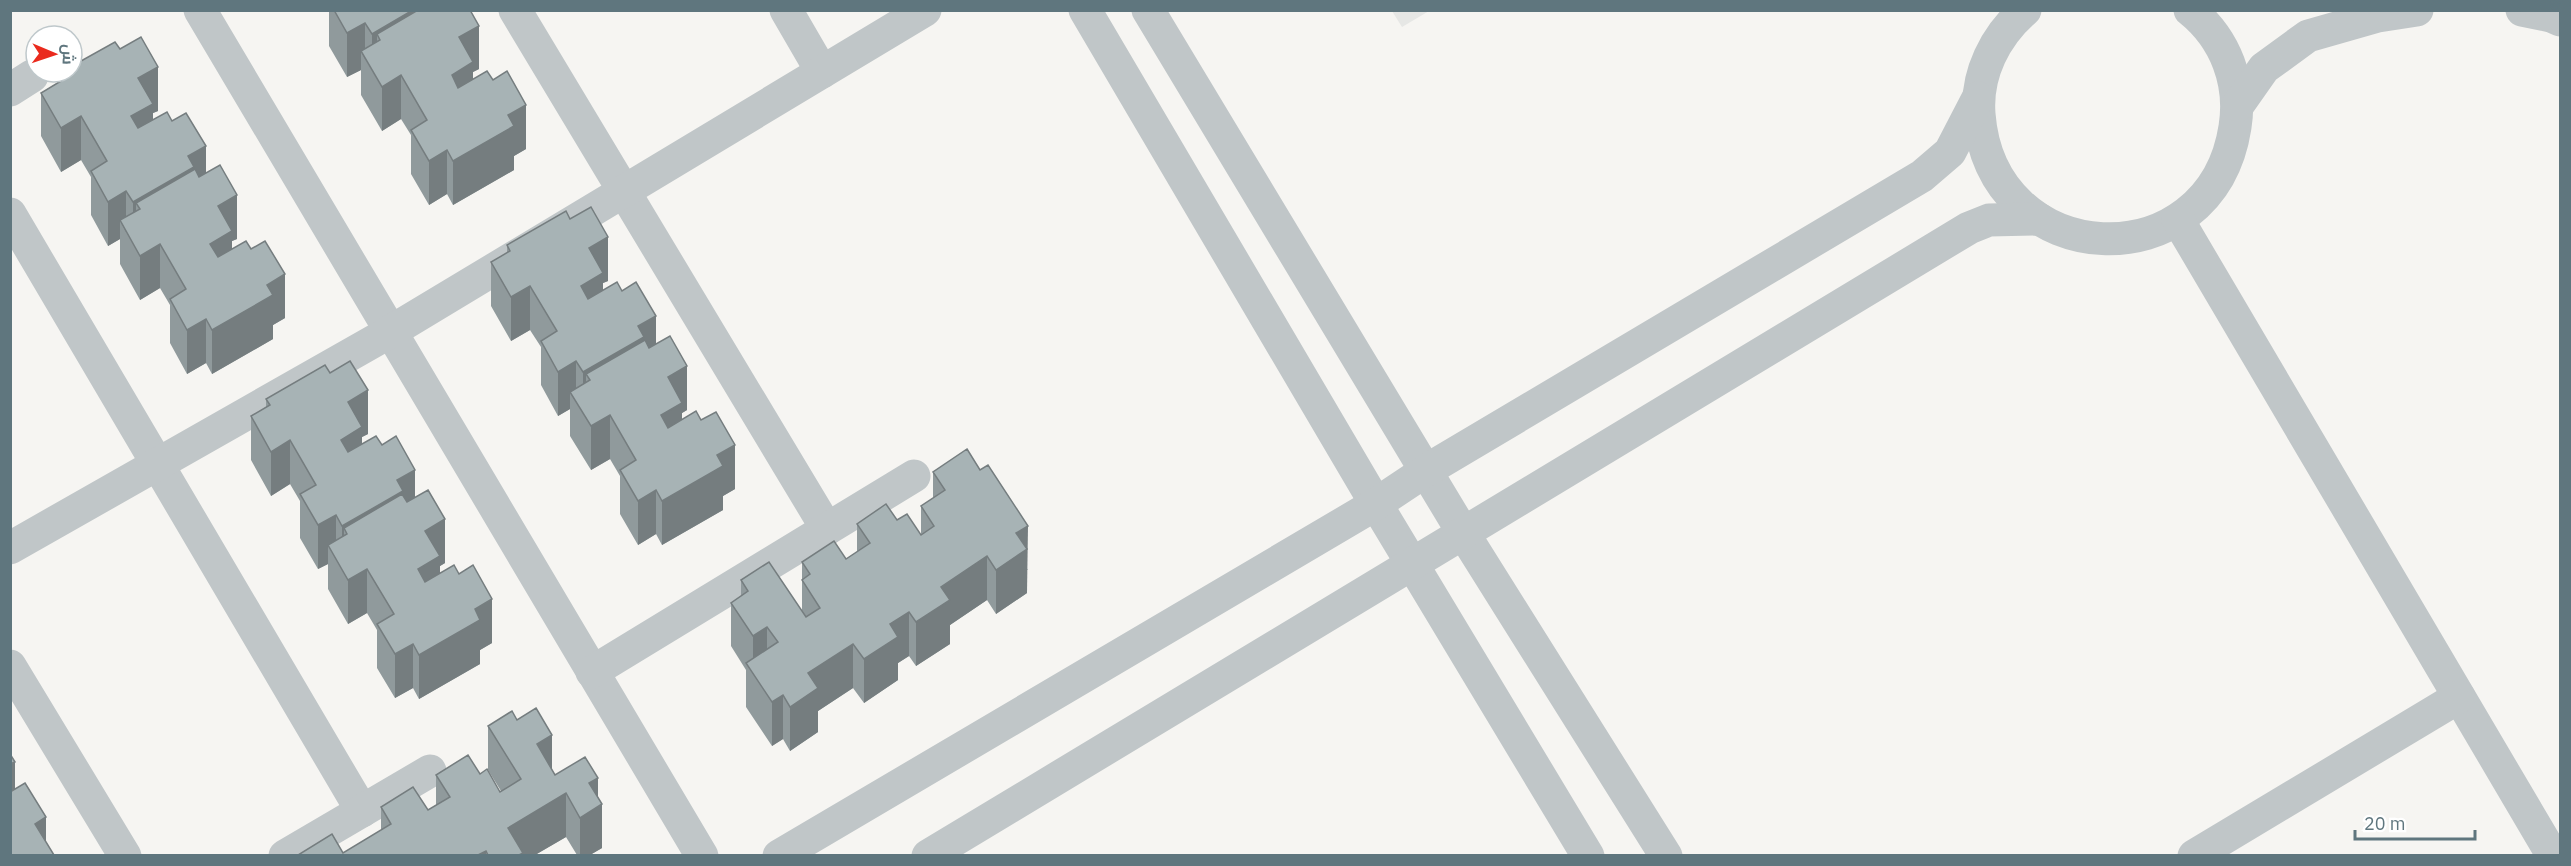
<svg xmlns="http://www.w3.org/2000/svg" width="2571" height="866" viewBox="0 0 2571 866" font-family="'IBM Plex Sans',Cairo,sans-serif">
	<rect width="100%" height="100%" fill="#f6f5f2"/>
	<path fill="#e6e7e5" d="M 1392,11 L 1429,11 L 1402,27 Z"/>
	<g fill="none" stroke-linecap="round" stroke-linejoin="round">
		<g stroke="#c0c6c8" stroke-width="33">
			<path d="M 200,10 L 702,856"/>
			<path d="M 515,10 L 827,529"/>
			<path d="M 786,10 L 822,72"/>
			<path d="M 1085,10 L 1376,504 L 1588,856"/>
			<path d="M 1148,10 L 1462,531 L 1666,856"/>
			<path d="M 2025,10 C 1995,36 1976,74 1979,114 C 1991,273 2211,283 2235,127 C 2242,83 2226,39 2190,10"/>
			<path d="M 2522,10 L 2551,16 L 2560,20"/>
			<path d="M 10,90 L 32,76"/>
			<path d="M 2238,105 L 2264,68 L 2308,36 L 2378,16 L 2417,10"/>
			<path d="M 10,214 L 362,811"/>
			<path d="M 2178,220 L 2553,856"/>
			<path d="M 10,548 L 390,332 L 925,10"/>
			<path d="M 10,666 L 125,856"/>
			<path d="M 592,672 L 914,476"/>
			<path d="M 285,856 L 430,771"/>
			<path d="M 779,856 L 1376,504 L 1427,470 L 1922,176 L 1950,152 L 1978,98"/>
			<path d="M 928,856 L 1969,228 L 1989,220 L 2039,219"/>
			<path d="M 2194,856 L 2459,697"/>
		</g>
	</g>
	<g fill="#909a9c">
		<path d="M 329,10 L 470,10 L 479,69 L 473,72 L 473,79 L 526,149 L 514,156 L 514,170 L 453,205 L 447,194 L 429,205 L 411,174 L 411,135 L 401,119 L 382,131 L 361,95 L 361,70 L 347,77 L 329,46 Z"/>
		<path d="M 57,75 L 158,111 L 153,113 L 153,120 L 172,121 L 206,174 L 237,239 L 232,241 L 232,248 L 285,318 L 273,325 L 273,339 L 212,374 L 206,363 L 187,374 L 170,343 L 170,305 L 160,288 L 140,300 L 120,264 L 120,239 L 108,246 L 91,215 L 91,177 L 81,160 L 61,172 L 41,136 L 41,93 L 57,83 Z"/>
		<path d="M 570,219 L 608,281 L 603,283 L 603,290 L 656,345 L 687,410 L 682,413 L 682,419 L 735,489 L 723,496 L 723,510 L 662,545 L 656,534 L 638,545 L 620,514 L 620,476 L 610,459 L 591,470 L 570,436 L 570,409 L 558,416 L 541,385 L 541,347 L 530,330 L 511,341 L 491,306 L 491,262 L 507,253 L 507,245 Z"/>
		<path d="M 266,399 L 368,434 L 362,437 L 362,444 L 415,497 L 445,563 L 440,566 L 440,573 L 492,643 L 480,650 L 480,664 L 419,699 L 413,688 L 395,698 L 377,668 L 377,630 L 367,613 L 348,624 L 328,589 L 328,564 L 318,569 L 300,538 L 300,501 L 290,484 L 271,496 L 251,460 L 251,416 L 266,407 Z"/>
		<path d="M 933,472 L 1028,570 L 1027,570 L 1027,593 L 996,614 L 987,600 L 950,625 L 950,644 L 916,666 L 909,656 L 898,663 L 898,680 L 864,703 L 853,688 L 818,711 L 818,732 L 790,751 L 783,739 L 772,746 L 746,707 L 746,670 L 731,646 L 731,603 L 741,596 L 741,580 L 802,610 L 802,562 L 846,559 L 857,552 L 857,524 L 897,520 L 921,535 L 921,506 L 933,498 Z"/>
		<path d="M 517,720 L 555,775 L 598,797 L 602,848 L 590,855 L 577,855 L 566,837 L 535,855 L 298,855 L 343,853 L 381,830 L 381,807 L 428,810 L 436,805 L 436,775 L 480,774 L 500,792 L 501,791 L 488,770 L 488,726 Z"/>
	</g>
	<g fill="#757d7f">
		<path d="M 413,10 L 444,10 L 380,40 L 377,34 L 377,75 L 372,70 L 372,34 Z"/>
		<path d="M 365,23 L 365,59 L 361,51 L 361,70 L 347,77 L 347,33 Z"/>
		<path d="M 479,26 L 479,69 L 473,72 L 473,106 L 452,119 L 452,75 L 459,37 Z"/>
		<path d="M 158,67 L 158,111 L 153,113 L 153,147 L 131,160 L 131,116 L 138,78 Z"/>
		<path d="M 401,75 L 401,119 L 382,131 L 382,87 Z"/>
		<path d="M 526,105 L 526,149 L 514,156 L 514,170 L 453,205 L 453,161 L 508,115 Z"/>
		<path d="M 81,116 L 81,160 L 61,172 L 61,128 Z"/>
		<path d="M 206,146 L 206,190 L 140,209 L 136,203 L 136,245 L 133,243 L 133,202 L 188,156 Z"/>
		<path d="M 447,150 L 447,194 L 429,205 L 429,161 Z"/>
		<path d="M 126,191 L 126,232 L 120,220 L 120,239 L 108,246 L 108,202 Z"/>
		<path d="M 237,195 L 237,239 L 232,241 L 232,275 L 210,288 L 210,244 L 218,206 Z"/>
		<path d="M 608,237 L 608,281 L 603,283 L 603,317 L 581,330 L 581,286 L 589,248 Z"/>
		<path d="M 160,244 L 160,288 L 140,300 L 140,256 Z"/>
		<path d="M 285,274 L 285,318 L 273,325 L 273,339 L 212,374 L 212,330 L 267,285 Z"/>
		<path d="M 530,286 L 530,330 L 511,341 L 511,297 Z"/>
		<path d="M 656,316 L 656,360 L 590,380 L 586,374 L 586,414 L 583,413 L 583,372 L 638,326 Z"/>
		<path d="M 206,319 L 206,363 L 187,374 L 187,330 Z"/>
		<path d="M 576,361 L 576,402 L 570,392 L 570,409 L 558,416 L 558,372 Z"/>
		<path d="M 687,366 L 687,410 L 682,413 L 682,447 L 661,459 L 661,415 L 668,377 Z"/>
		<path d="M 368,390 L 368,434 L 362,437 L 362,471 L 341,484 L 341,440 L 348,402 Z"/>
		<path d="M 610,415 L 610,459 L 591,470 L 591,426 Z"/>
		<path d="M 290,440 L 290,484 L 271,496 L 271,452 Z"/>
		<path d="M 735,445 L 735,489 L 723,496 L 723,510 L 662,545 L 662,501 L 717,455 Z"/>
		<path d="M 415,470 L 415,514 L 347,534 L 344,528 L 344,569 L 342,570 L 342,526 L 397,480 Z"/>
		<path d="M 656,490 L 656,534 L 638,545 L 638,501 Z"/>
		<path d="M 336,515 L 336,559 L 328,545 L 328,564 L 318,569 L 318,525 Z"/>
		<path d="M 445,519 L 445,563 L 440,566 L 440,600 L 418,613 L 418,569 L 425,531 Z"/>
		<path d="M 1028,526 L 1027,593 L 996,614 L 996,570 L 1016,533 Z"/>
		<path d="M 987,556 L 987,600 L 950,625 L 950,644 L 916,666 L 916,622 L 941,587 Z"/>
		<path d="M 367,569 L 367,613 L 348,624 L 348,580 Z"/>
		<path d="M 492,599 L 492,643 L 480,650 L 480,664 L 419,699 L 419,655 L 475,609 Z"/>
		<path d="M 909,612 L 909,656 L 898,663 L 898,680 L 864,703 L 864,659 L 890,624 Z"/>
		<path d="M 767,627 L 767,670 L 753,673 L 753,636 Z"/>
		<path d="M 413,644 L 413,688 L 395,698 L 395,654 Z"/>
		<path d="M 853,644 L 853,688 L 818,711 L 818,732 L 790,751 L 790,707 L 808,673 Z"/>
		<path d="M 783,695 L 783,739 L 772,746 L 772,702 Z"/>
		<path d="M 552,735 L 552,779 L 537,744 Z"/>
		<path d="M 15,762 L 15,806 L 10,808 L 10,764 Z"/>
		<path d="M 598,778 L 598,807 L 602,804 L 602,848 L 590,855 L 580,855 L 580,818 L 589,783 Z"/>
		<path d="M 566,793 L 566,837 L 535,855 L 508,855 L 508,828 Z"/>
		<path d="M 46,817 L 46,855 L 35,824 Z"/>
		<path d="M 486,851 L 486,855 L 478,855 Z"/>
	</g>
	<g fill="#a7b3b5" stroke="#757d7f" stroke-width="1.5">
		<path d="M 334,10 L 413,10 L 372,34 L 365,23 L 347,33 Z"/>
		<path d="M 418,10 L 470,10 L 479,26 L 459,37 L 473,62 L 452,75 L 458,88 L 487,71 L 493,80 L 507,71 L 526,105 L 508,115 L 514,126 L 453,161 L 447,150 L 429,161 L 411,130 L 427,120 L 401,75 L 382,87 L 361,51 L 380,40 L 377,34 Z"/>
		<path d="M 141,37 L 158,67 L 138,78 L 153,104 L 131,116 L 138,128 L 167,112 L 172,121 L 186,113 L 206,146 L 188,156 L 194,167 L 133,202 L 126,191 L 108,202 L 91,171 L 107,161 L 81,116 L 61,128 L 41,93 L 61,81 L 57,75 L 62,72 L 72,72 L 72,66 L 115,42 L 120,49 Z"/>
		<path d="M 220,165 L 237,195 L 218,206 L 232,231 L 210,244 L 218,257 L 246,241 L 251,249 L 265,241 L 285,274 L 267,285 L 273,295 L 212,330 L 206,319 L 187,330 L 170,299 L 186,289 L 160,244 L 140,256 L 120,220 L 140,209 L 136,203 L 195,169 L 199,177 Z"/>
		<path d="M 591,207 L 608,237 L 589,248 L 603,273 L 581,286 L 588,299 L 617,282 L 622,291 L 636,282 L 656,316 L 638,326 L 644,337 L 583,372 L 576,361 L 558,372 L 541,341 L 557,331 L 530,286 L 511,297 L 491,262 L 510,251 L 507,245 L 566,211 L 570,219 Z"/>
		<path d="M 670,336 L 687,366 L 668,377 L 682,403 L 661,415 L 668,428 L 696,411 L 701,420 L 716,412 L 735,445 L 717,455 L 723,466 L 662,501 L 656,490 L 638,501 L 620,470 L 636,460 L 610,415 L 591,426 L 570,392 L 590,380 L 586,374 L 645,340 L 649,348 Z"/>
		<path d="M 350,361 L 368,390 L 348,402 L 362,427 L 341,440 L 348,452 L 376,436 L 382,445 L 396,436 L 415,470 L 397,480 L 403,491 L 342,526 L 336,515 L 318,525 L 300,494 L 316,485 L 290,440 L 271,452 L 251,416 L 270,405 L 266,399 L 325,365 L 330,373 Z"/>
		<path d="M 967,449 L 980,470 L 988,465 L 1028,526 L 1016,533 L 1027,549 L 996,570 L 987,556 L 941,587 L 950,600 L 916,622 L 909,612 L 890,624 L 898,637 L 864,659 L 853,644 L 808,673 L 818,688 L 790,707 L 783,695 L 772,702 L 746,663 L 778,642 L 767,627 L 753,636 L 731,603 L 748,591 L 741,580 L 769,562 L 806,617 L 820,608 L 802,580 L 810,574 L 802,562 L 834,541 L 846,559 L 870,543 L 857,524 L 886,504 L 897,520 L 907,514 L 921,535 L 934,526 L 921,506 L 945,490 L 933,472 Z"/>
		<path d="M 428,490 L 445,519 L 425,531 L 440,556 L 418,569 L 425,582 L 454,565 L 459,574 L 473,565 L 492,599 L 475,609 L 480,620 L 419,655 L 413,644 L 395,654 L 377,624 L 394,614 L 367,569 L 348,580 L 328,545 L 347,534 L 344,528 L 402,494 L 407,502 Z"/>
		<path d="M 536,708 L 552,735 L 537,744 L 555,775 L 585,757 L 598,778 L 589,783 L 602,804 L 580,818 L 566,793 L 508,828 L 523,853 L 519,855 L 488,855 L 486,851 L 478,855 L 298,855 L 332,834 L 343,853 L 391,824 L 381,807 L 413,787 L 428,810 L 450,797 L 436,775 L 468,755 L 480,774 L 487,769 L 500,792 L 521,779 L 488,726 L 512,711 L 517,720 Z"/>
		<path d="M 10,754 L 15,762 L 10,764 Z"/>
		<path d="M 25,783 L 46,817 L 35,824 L 54,855 L 10,855 L 10,792 Z"/>
	</g>
	<rect width="2571" height="866" fill="none" stroke="#5f767e" stroke-width="24"/>
	<g transform="translate(54 54) rotate(92)"><circle r="28" fill="#ffffff" stroke="#bfc8cb" stroke-width="1.5"/>
	<path d="M0-4.5L10 22L0 15L-10 22Z" fill="#ea2a1d"/>
	<text y="-9" font-size="16" font-weight="bold" text-anchor="middle" fill="#5f767e">ش</text>
	</g>
	<path d="M2355 830v9h120v-9" fill="none" stroke="#5f767e" stroke-width="3"/>
	<text x="2364" y="830" font-size="18" fill="#5f767e" stroke="#ffffff" stroke-width="4.5" paint-order="stroke">20 m</text>
</svg>
